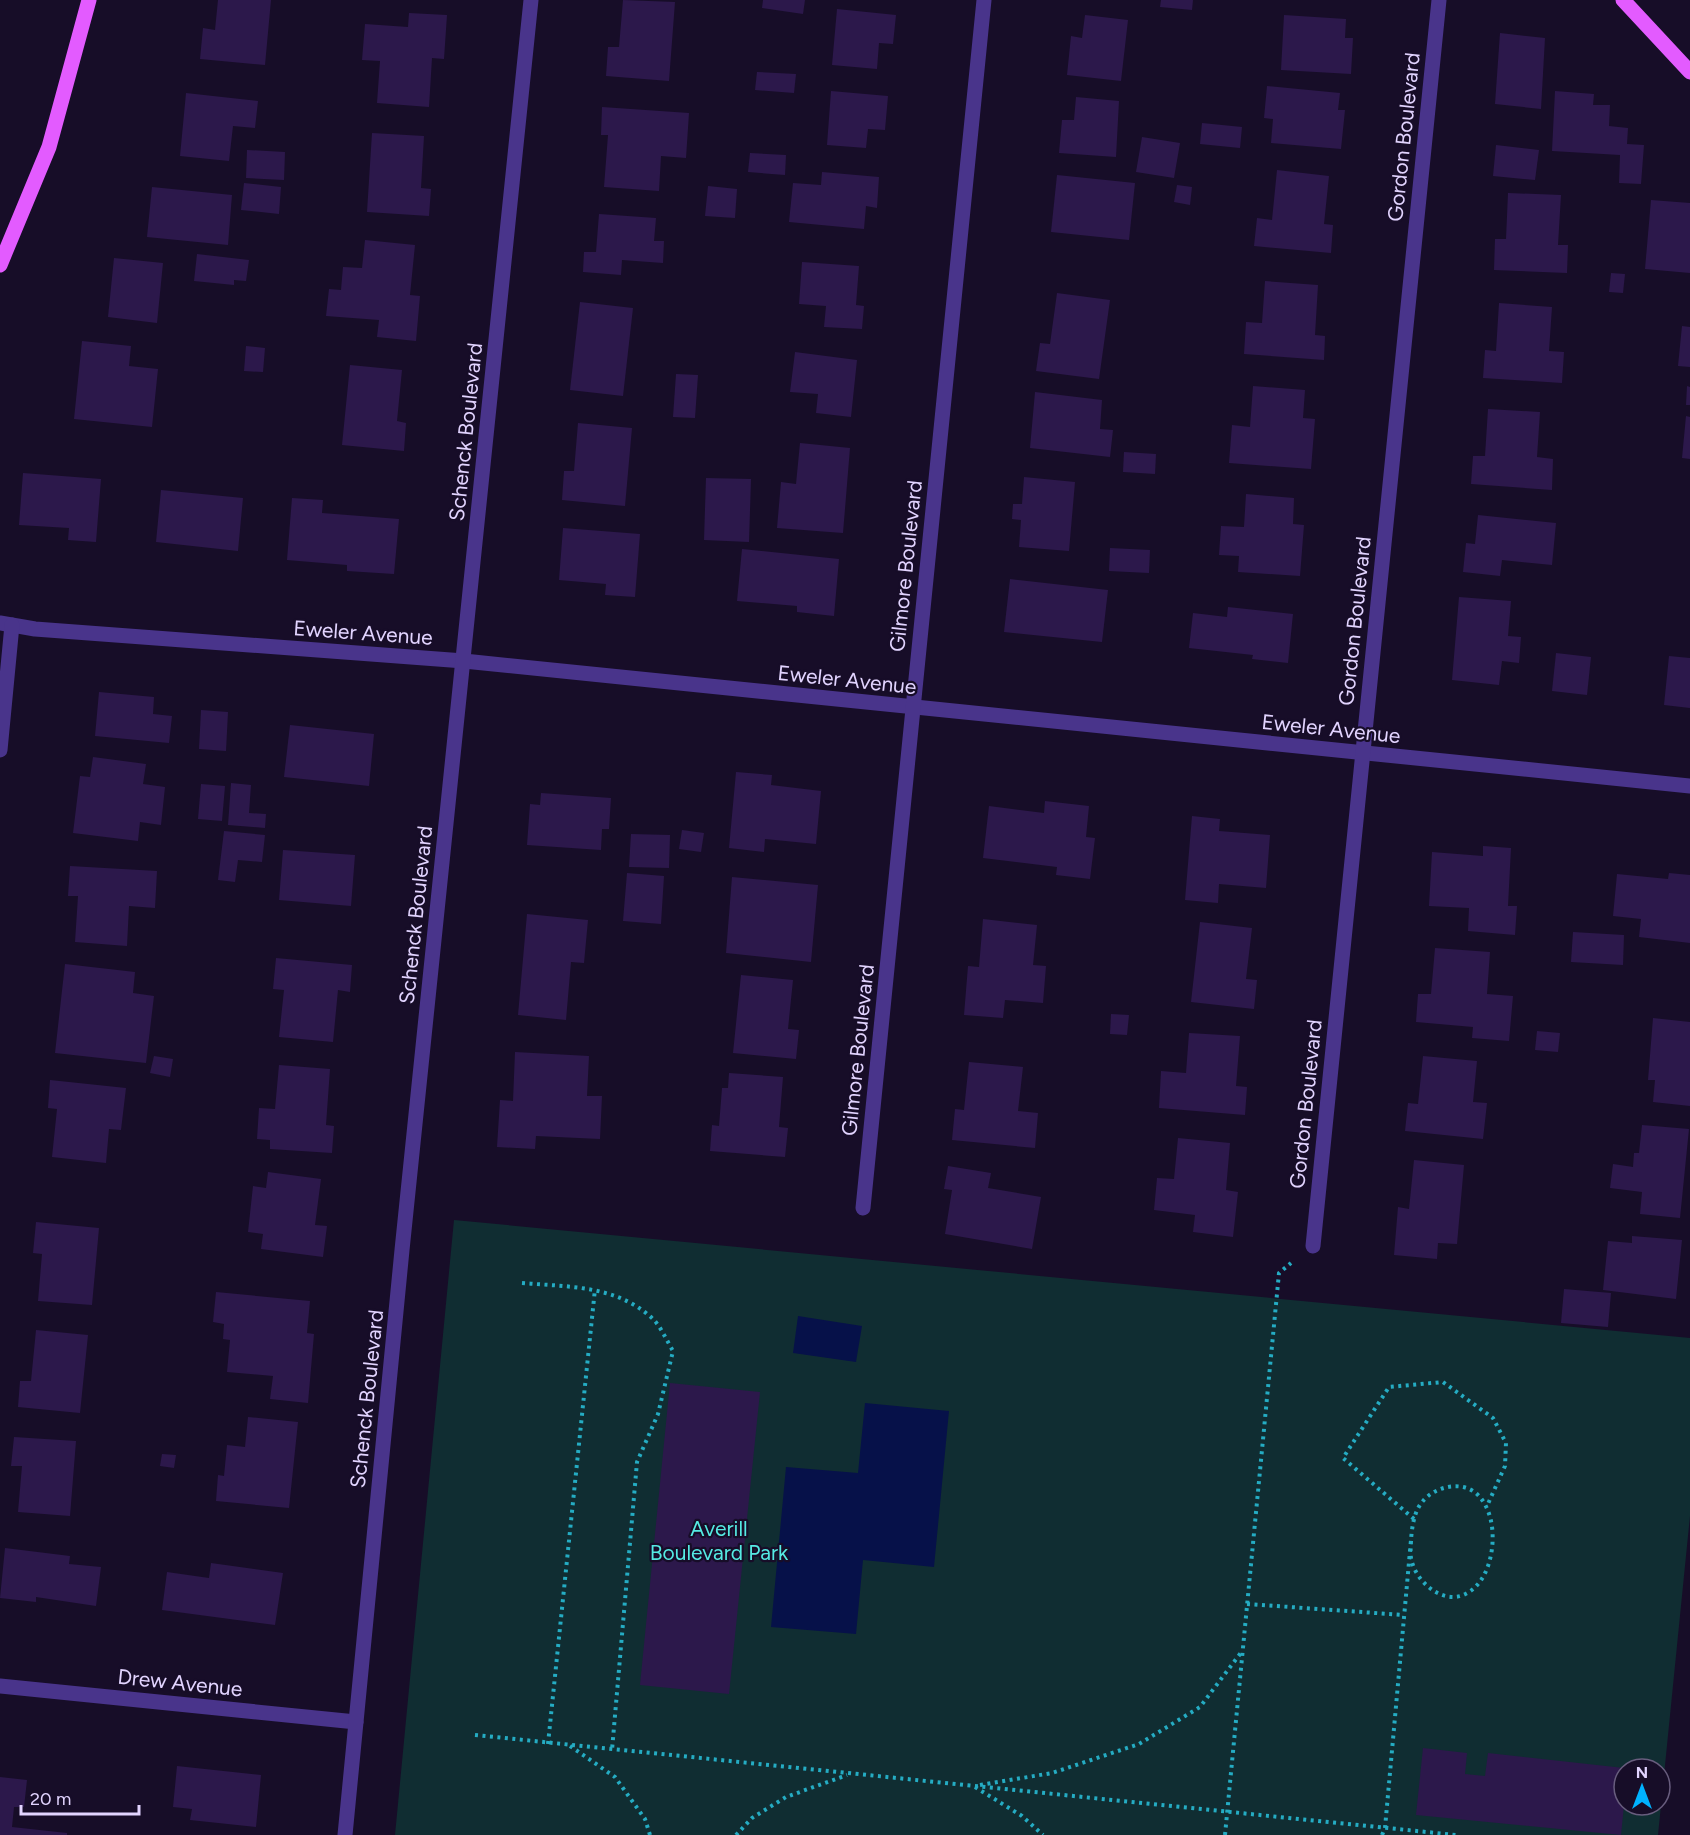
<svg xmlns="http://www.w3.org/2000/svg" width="1690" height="1835" viewBox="0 0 1690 1835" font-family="Figtree,sans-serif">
	<rect width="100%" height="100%" fill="#170d28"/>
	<path fill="#102d32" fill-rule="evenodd" d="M 454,1220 L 1690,1338 L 1690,1516 L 1658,1835 L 395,1835 ZM 1624,1769 L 1660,1769 L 1660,1805 L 1624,1805 Z"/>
	<g fill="#061149">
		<path d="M 798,1316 L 862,1326 L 856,1362 L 793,1353 Z"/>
		<path d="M 865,1403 L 949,1411 L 934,1567 L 863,1560 L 856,1634 L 771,1627 L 786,1467 L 858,1473 Z"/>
	</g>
	<g fill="#2c184b">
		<path d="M 218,0 L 271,0 L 265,65 L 200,59 L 203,28 L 215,30 Z"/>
		<path d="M 623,0 L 675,2 L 669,81 L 606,76 L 608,47 L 619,47 Z"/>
		<path d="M 763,0 L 805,0 L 803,14 L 762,8 Z"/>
		<path d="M 1161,0 L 1193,0 L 1192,10 L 1160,7 Z"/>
		<path d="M 837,9 L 896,15 L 893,44 L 879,43 L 877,69 L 832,65 Z"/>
		<path d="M 409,13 L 447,15 L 444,59 L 432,58 L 429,107 L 377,103 L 380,61 L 362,60 L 365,24 L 408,27 Z"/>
		<path d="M 1085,15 L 1128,20 L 1121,81 L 1067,75 L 1071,36 L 1082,38 Z"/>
		<path d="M 1284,15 L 1346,19 L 1345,38 L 1353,38 L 1351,74 L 1281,70 Z"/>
		<path d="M 1500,33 L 1545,38 L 1541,109 L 1495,104 Z"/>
		<path d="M 757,72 L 796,74 L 794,93 L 755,90 Z"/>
		<path d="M 1267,86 L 1340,93 L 1338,110 L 1345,110 L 1341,149 L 1271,143 L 1273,119 L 1264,118 Z"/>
		<path d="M 831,91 L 888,96 L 885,130 L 868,129 L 866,148 L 827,145 Z"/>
		<path d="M 1555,91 L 1594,94 L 1593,105 L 1610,105 L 1609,126 L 1628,128 L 1627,144 L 1644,145 L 1641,184 L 1619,183 L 1620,155 L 1552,151 Z"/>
		<path d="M 186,93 L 258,101 L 255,128 L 233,126 L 229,161 L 180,156 Z"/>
		<path d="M 1076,97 L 1119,101 L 1116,157 L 1059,153 L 1062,120 L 1074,120 Z"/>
		<path d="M 602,107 L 689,113 L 686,158 L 661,156 L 659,191 L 604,187 L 608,135 L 601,135 Z"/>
		<path d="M 1202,123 L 1242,127 L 1240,148 L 1200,144 Z"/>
		<path d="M 372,133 L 424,136 L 421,188 L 431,189 L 429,216 L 367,212 Z"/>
		<path d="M 1142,137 L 1180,143 L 1174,178 L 1136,172 Z"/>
		<path d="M 1496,145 L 1539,150 L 1535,180 L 1493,176 Z"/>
		<path d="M 247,150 L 285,152 L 284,180 L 246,178 Z"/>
		<path d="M 750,153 L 786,155 L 785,175 L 748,172 Z"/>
		<path d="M 1277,170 L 1329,176 L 1324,224 L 1333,225 L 1331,253 L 1254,246 L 1257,218 L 1272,220 Z"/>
		<path d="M 822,172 L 879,177 L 877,208 L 866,206 L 864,229 L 789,222 L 793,183 L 821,185 Z"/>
		<path d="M 1057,175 L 1135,183 L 1129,240 L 1051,232 Z"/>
		<path d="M 244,183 L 281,187 L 279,214 L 241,210 Z"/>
		<path d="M 1177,185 L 1192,187 L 1190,205 L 1174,202 Z"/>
		<path d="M 708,186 L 737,189 L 735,218 L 705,216 Z"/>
		<path d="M 152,187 L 232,195 L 228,245 L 147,237 Z"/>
		<path d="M 1508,193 L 1561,195 L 1558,245 L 1568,245 L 1567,273 L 1494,270 L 1495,239 L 1506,239 Z"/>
		<path d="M 1651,200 L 1690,203 L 1690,273 L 1645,269 Z"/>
		<path d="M 599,214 L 656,218 L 654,241 L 664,241 L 663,263 L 622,260 L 621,275 L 583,272 L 584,252 L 596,252 Z"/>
		<path d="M 365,240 L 415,245 L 410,295 L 420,296 L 416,341 L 377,337 L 379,320 L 326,316 L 329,289 L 341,290 L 343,267 L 362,268 Z"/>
		<path d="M 197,254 L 249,260 L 246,281 L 234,280 L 234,285 L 194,281 Z"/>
		<path d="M 114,258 L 163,263 L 157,323 L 108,317 Z"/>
		<path d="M 802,262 L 859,266 L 856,305 L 864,306 L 862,329 L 824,327 L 826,306 L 799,304 Z"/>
		<path d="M 1611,273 L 1625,274 L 1623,293 L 1609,292 Z"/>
		<path d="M 1265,281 L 1318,285 L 1315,335 L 1325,336 L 1324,360 L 1244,354 L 1246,322 L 1262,323 Z"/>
		<path d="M 1057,293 L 1110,300 L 1099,379 L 1036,371 L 1040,343 L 1050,344 Z"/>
		<path d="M 580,302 L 633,308 L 623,396 L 570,390 Z"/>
		<path d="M 1499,303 L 1552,307 L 1549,351 L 1564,352 L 1562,383 L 1483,378 L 1485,350 L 1496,351 Z"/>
		<path d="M 1682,326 L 1690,327 L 1690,367 L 1678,366 Z"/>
		<path d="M 82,341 L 131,346 L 129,366 L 158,369 L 152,427 L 74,419 Z"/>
		<path d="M 246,346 L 265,348 L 263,372 L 244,371 Z"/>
		<path d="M 795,352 L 857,360 L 851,417 L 816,413 L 818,394 L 790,392 Z"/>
		<path d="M 350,365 L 402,370 L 397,421 L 406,423 L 404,451 L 342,445 Z"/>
		<path d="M 676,374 L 698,375 L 695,418 L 673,417 Z"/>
		<path d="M 1253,386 L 1305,390 L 1303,418 L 1315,419 L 1311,469 L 1229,463 L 1232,425 L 1250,427 Z"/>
		<path d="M 1687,386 L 1690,387 L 1690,405 L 1686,405 Z"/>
		<path d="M 1035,392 L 1102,400 L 1100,429 L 1113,430 L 1110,457 L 1030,448 Z"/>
		<path d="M 1488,409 L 1540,412 L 1537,457 L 1553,459 L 1552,490 L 1471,484 L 1473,456 L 1485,456 Z"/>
		<path d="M 1686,416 L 1690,417 L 1690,459 L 1682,458 Z"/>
		<path d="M 578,423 L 632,428 L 625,506 L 562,500 L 564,471 L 574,471 Z"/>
		<path d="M 800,443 L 850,448 L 843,533 L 777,528 L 781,482 L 796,484 Z"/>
		<path d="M 1124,452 L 1156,454 L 1155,474 L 1123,472 Z"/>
		<path d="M 23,473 L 101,479 L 96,542 L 68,540 L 69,528 L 19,525 Z"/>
		<path d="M 1024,477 L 1075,482 L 1069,551 L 1019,547 L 1021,520 L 1012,519 L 1013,504 L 1022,504 Z"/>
		<path d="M 706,478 L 751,479 L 749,542 L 704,540 Z"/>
		<path d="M 161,490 L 243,498 L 238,551 L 156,542 Z"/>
		<path d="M 1246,494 L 1294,498 L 1293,524 L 1304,525 L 1300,576 L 1238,572 L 1239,556 L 1219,555 L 1221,526 L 1244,527 Z"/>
		<path d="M 292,498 L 323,500 L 322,513 L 399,519 L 394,574 L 347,571 L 347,565 L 287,560 Z"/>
		<path d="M 1478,515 L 1556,523 L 1552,565 L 1502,560 L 1500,576 L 1463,572 L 1466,543 L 1475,544 Z"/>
		<path d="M 563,528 L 640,534 L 635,597 L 605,595 L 606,584 L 559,580 Z"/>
		<path d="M 1110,548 L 1150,550 L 1149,573 L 1109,571 Z"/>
		<path d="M 742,549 L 839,559 L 834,616 L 797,612 L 797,606 L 737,601 Z"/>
		<path d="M 1010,579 L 1108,590 L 1102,642 L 1004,632 Z"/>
		<path d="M 1459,597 L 1511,601 L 1508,636 L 1521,637 L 1519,663 L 1502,661 L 1499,685 L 1452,680 Z"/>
		<path d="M 1228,607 L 1293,614 L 1288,663 L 1252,659 L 1253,655 L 1189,648 L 1193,613 L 1227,617 Z"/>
		<path d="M 1556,653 L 1591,657 L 1587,695 L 1552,691 Z"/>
		<path d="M 1669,656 L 1690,658 L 1690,708 L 1664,705 Z"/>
		<path d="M 99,692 L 154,697 L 153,714 L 172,716 L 169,743 L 95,736 Z"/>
		<path d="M 201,710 L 228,712 L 226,751 L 199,749 Z"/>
		<path d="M 290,725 L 374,734 L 369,786 L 284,777 Z"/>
		<path d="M 93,757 L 146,764 L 143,784 L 165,787 L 161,825 L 140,822 L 138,841 L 73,833 L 80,776 L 90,777 Z"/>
		<path d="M 736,772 L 772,775 L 771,785 L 821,791 L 816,844 L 765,839 L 764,852 L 729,848 Z"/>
		<path d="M 231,783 L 251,785 L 249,813 L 266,814 L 265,828 L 228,825 Z"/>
		<path d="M 201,784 L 225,786 L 222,821 L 198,819 Z"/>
		<path d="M 541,793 L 611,798 L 609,829 L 602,829 L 601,850 L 527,845 L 530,804 L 540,805 Z"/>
		<path d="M 1045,801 L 1089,806 L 1086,837 L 1095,838 L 1090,879 L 1056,875 L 1057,867 L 983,858 L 989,806 L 1044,813 Z"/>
		<path d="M 1192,816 L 1220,819 L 1219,831 L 1270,835 L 1266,888 L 1219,884 L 1218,903 L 1185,900 Z"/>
		<path d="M 682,830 L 704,833 L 701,852 L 679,849 Z"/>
		<path d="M 224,831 L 265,835 L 262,862 L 238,860 L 235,882 L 218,880 Z"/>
		<path d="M 631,834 L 670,835 L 669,868 L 629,867 Z"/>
		<path d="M 1483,846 L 1511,848 L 1508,906 L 1517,906 L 1515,935 L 1468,931 L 1469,908 L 1429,906 L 1432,852 L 1483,856 Z"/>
		<path d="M 283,850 L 355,855 L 351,906 L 279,900 Z"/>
		<path d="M 70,866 L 157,871 L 155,908 L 129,906 L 127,946 L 75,942 L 78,896 L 68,896 Z"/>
		<path d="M 627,873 L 664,876 L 661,924 L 623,921 Z"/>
		<path d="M 1669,873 L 1690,875 L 1690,943 L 1639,937 L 1641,919 L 1613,916 L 1617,874 L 1668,879 Z"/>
		<path d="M 732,877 L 818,885 L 811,962 L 726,953 Z"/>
		<path d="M 527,914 L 588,920 L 584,963 L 571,962 L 566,1020 L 518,1015 Z"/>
		<path d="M 983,919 L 1037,925 L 1033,965 L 1046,966 L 1043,1003 L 1005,1000 L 1003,1018 L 964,1015 L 968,966 L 979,967 Z"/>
		<path d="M 1200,922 L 1252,928 L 1246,979 L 1257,980 L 1254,1009 L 1191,1002 Z"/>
		<path d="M 1573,932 L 1624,935 L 1623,965 L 1571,962 Z"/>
		<path d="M 1435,948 L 1490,952 L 1487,994 L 1513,996 L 1509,1041 L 1472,1038 L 1473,1027 L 1416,1022 L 1418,994 L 1431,994 Z"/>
		<path d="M 276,958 L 352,965 L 350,992 L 338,990 L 333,1042 L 279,1037 L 284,990 L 273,989 Z"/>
		<path d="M 65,964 L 135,972 L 133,993 L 154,996 L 146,1063 L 55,1053 Z"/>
		<path d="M 741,975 L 793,980 L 788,1029 L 799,1030 L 796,1059 L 733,1053 Z"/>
		<path d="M 1111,1014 L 1129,1015 L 1127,1035 L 1110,1034 Z"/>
		<path d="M 1653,1018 L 1690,1022 L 1690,1106 L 1653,1102 L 1655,1080 L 1648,1080 Z"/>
		<path d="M 1537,1031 L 1560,1033 L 1558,1052 L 1535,1050 Z"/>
		<path d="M 1189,1033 L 1240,1036 L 1236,1086 L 1247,1087 L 1245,1115 L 1159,1108 L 1161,1071 L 1186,1073 Z"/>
		<path d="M 515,1052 L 589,1056 L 587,1096 L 602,1096 L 600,1139 L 536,1136 L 535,1149 L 497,1147 L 500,1100 L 513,1101 Z"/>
		<path d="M 154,1056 L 173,1059 L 170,1077 L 150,1073 Z"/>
		<path d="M 1423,1056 L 1477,1061 L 1473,1102 L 1487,1103 L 1483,1139 L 1405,1131 L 1408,1103 L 1418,1104 Z"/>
		<path d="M 969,1062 L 1023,1067 L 1018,1111 L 1038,1113 L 1035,1148 L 952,1140 L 955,1109 L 964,1110 Z"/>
		<path d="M 279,1065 L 330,1069 L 326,1125 L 334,1126 L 332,1153 L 270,1149 L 270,1140 L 257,1139 L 259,1108 L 275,1109 Z"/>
		<path d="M 729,1073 L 783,1077 L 779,1127 L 788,1128 L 785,1157 L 710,1151 L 712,1125 L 719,1126 L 722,1088 L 728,1088 Z"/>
		<path d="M 50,1080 L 126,1088 L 121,1130 L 109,1129 L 106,1163 L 52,1157 L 57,1109 L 48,1108 Z"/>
		<path d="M 1642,1125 L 1689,1129 L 1680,1218 L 1640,1214 L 1642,1192 L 1610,1188 L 1613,1164 L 1633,1167 L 1634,1153 L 1639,1153 Z"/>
		<path d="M 1178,1138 L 1230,1143 L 1226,1190 L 1238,1192 L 1233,1237 L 1193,1232 L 1195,1215 L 1154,1210 L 1157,1178 L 1174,1179 Z"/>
		<path d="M 1414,1160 L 1464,1165 L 1457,1244 L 1438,1243 L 1437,1259 L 1394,1255 L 1398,1207 L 1409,1209 Z"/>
		<path d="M 948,1166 L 991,1173 L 988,1188 L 1041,1197 L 1032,1249 L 945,1234 L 952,1190 L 944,1189 Z"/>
		<path d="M 268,1172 L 321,1179 L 315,1225 L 327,1226 L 323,1257 L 261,1249 L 263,1234 L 248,1232 L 253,1186 L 266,1188 Z"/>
		<path d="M 36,1222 L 99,1228 L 92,1305 L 38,1301 L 42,1254 L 33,1253 Z"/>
		<path d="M 1632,1236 L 1682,1240 L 1676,1299 L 1603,1290 L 1608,1241 L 1632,1243 Z"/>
		<path d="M 1564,1289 L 1611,1293 L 1608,1327 L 1561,1323 Z"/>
		<path d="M 216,1292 L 310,1301 L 307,1333 L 314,1334 L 308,1403 L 270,1399 L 273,1376 L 227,1372 L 230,1340 L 223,1339 L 224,1324 L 213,1322 Z"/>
		<path d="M 36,1330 L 88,1335 L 80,1413 L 18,1407 L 20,1381 L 31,1381 Z"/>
		<path d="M 670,1383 L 760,1392 L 729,1694 L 640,1685 Z"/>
		<path d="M 248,1417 L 298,1422 L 289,1508 L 216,1501 L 218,1475 L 224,1476 L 227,1445 L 245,1447 Z"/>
		<path d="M 14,1437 L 76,1441 L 70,1516 L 18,1512 L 22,1466 L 11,1466 Z"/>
		<path d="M 162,1454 L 176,1455 L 174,1468 L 160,1466 Z"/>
		<path d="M 5,1548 L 70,1556 L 69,1564 L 101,1567 L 96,1606 L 36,1597 L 36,1602 L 0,1598 Z"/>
		<path d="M 211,1563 L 283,1573 L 275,1625 L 162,1610 L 167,1572 L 209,1578 Z"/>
		<path d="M 1423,1748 L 1467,1753 L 1465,1774 L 1485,1776 L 1488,1753 L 1624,1768 L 1624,1805 L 1621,1835 L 1416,1815 Z"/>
		<path d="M 177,1766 L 261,1775 L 256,1827 L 190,1820 L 192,1809 L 173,1807 Z"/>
		<path d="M 0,1777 L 27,1780 L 24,1807 L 14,1807 L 12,1827 L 67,1833 L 67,1835 L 0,1835 Z"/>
	</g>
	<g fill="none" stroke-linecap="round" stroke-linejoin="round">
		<g stroke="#25acc3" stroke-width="4" stroke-dasharray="3 4.5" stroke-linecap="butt">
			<path d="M 522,1283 C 569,1287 617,1285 653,1319 C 661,1327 667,1341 673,1351 L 658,1414 L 637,1462 L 612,1750"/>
			<path d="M 1414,1519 L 1343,1458 L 1389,1387 L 1443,1382 L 1493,1418 L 1506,1443 L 1505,1466 L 1487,1506"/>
			<path d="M 1247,1604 L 1404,1615"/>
			<path d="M 475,1735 L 1456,1835"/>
			<path d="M 548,1744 L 595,1289"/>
			<path d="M 570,1746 L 615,1777 L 645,1819 L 650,1835"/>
			<path d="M 980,1785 L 1052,1773 L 1139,1744 L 1200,1707 L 1243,1650"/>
			<path d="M 975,1787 L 1022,1816 L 1043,1835"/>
			<path d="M 736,1835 L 752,1818 L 786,1797 L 847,1775"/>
			<path d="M 1225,1835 L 1279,1273 L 1291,1263"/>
			<path d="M 1382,1835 L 1385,1828 L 1411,1540 C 1412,1527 1414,1511 1423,1501 C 1434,1488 1457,1481 1473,1491 C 1483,1497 1489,1511 1491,1521 C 1496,1544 1490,1579 1469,1592 C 1445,1608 1415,1582 1411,1558 C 1410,1552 1411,1546 1411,1540"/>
		</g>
		<g stroke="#49348b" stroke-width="15">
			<path d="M 0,623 L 35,629 L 464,661 L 1690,786"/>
			<path d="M 0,750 L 12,625"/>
			<path d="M 863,1208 L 984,0"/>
			<path d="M 1313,1246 L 1439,0"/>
			<path d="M 0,1686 L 356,1722"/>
			<path d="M 345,1835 L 402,1250 L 531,0"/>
		</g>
		<g stroke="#e35bff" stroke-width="15">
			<path d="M 1623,0 L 1690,72"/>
			<path d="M 0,265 L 49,147 L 89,0"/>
		</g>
	</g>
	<g text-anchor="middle" stroke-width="4.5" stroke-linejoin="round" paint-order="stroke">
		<g font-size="21" fill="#e2d4ff" stroke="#170d28">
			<text transform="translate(1404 137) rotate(-84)" y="7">Gordon Boulevard</text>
			<text transform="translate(466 432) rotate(-84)" y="7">Schenck Boulevard</text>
			<text transform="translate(906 566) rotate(-84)" y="7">Gilmore Boulevard</text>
			<text transform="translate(1355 621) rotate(-84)" y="7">Gordon Boulevard</text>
			<text transform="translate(363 633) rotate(4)" y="7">Eweler Avenue</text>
			<text transform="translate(847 680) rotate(6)" y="7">Eweler Avenue</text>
			<text transform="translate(1331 729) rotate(6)" y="7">Eweler Avenue</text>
			<text transform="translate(416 915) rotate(-84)" y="7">Schenck Boulevard</text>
			<text transform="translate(858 1050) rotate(-84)" y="7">Gilmore Boulevard</text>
			<text transform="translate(1306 1104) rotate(-84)" y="7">Gordon Boulevard</text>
			<text transform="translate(367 1399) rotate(-84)" y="7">Schenck Boulevard</text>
			<text transform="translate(180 1683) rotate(6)" y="7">Drew Avenue</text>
		</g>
		<g font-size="21" fill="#55eae3" stroke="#170d28">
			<text x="719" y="1536">Averill<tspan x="719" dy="24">Boulevard Park</tspan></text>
		</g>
	</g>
	<g transform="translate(1642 1787)"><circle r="28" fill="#170d28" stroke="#685d7e" stroke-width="1.5"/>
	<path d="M0-4.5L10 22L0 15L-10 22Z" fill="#00b2ff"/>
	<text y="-9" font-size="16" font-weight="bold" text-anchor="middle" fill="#e2d4ff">N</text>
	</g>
	<path d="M21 1805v9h118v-9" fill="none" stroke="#e2d4ff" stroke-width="3"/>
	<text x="30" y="1805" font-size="18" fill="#e2d4ff" stroke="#170d28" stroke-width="4.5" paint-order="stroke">20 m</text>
</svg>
